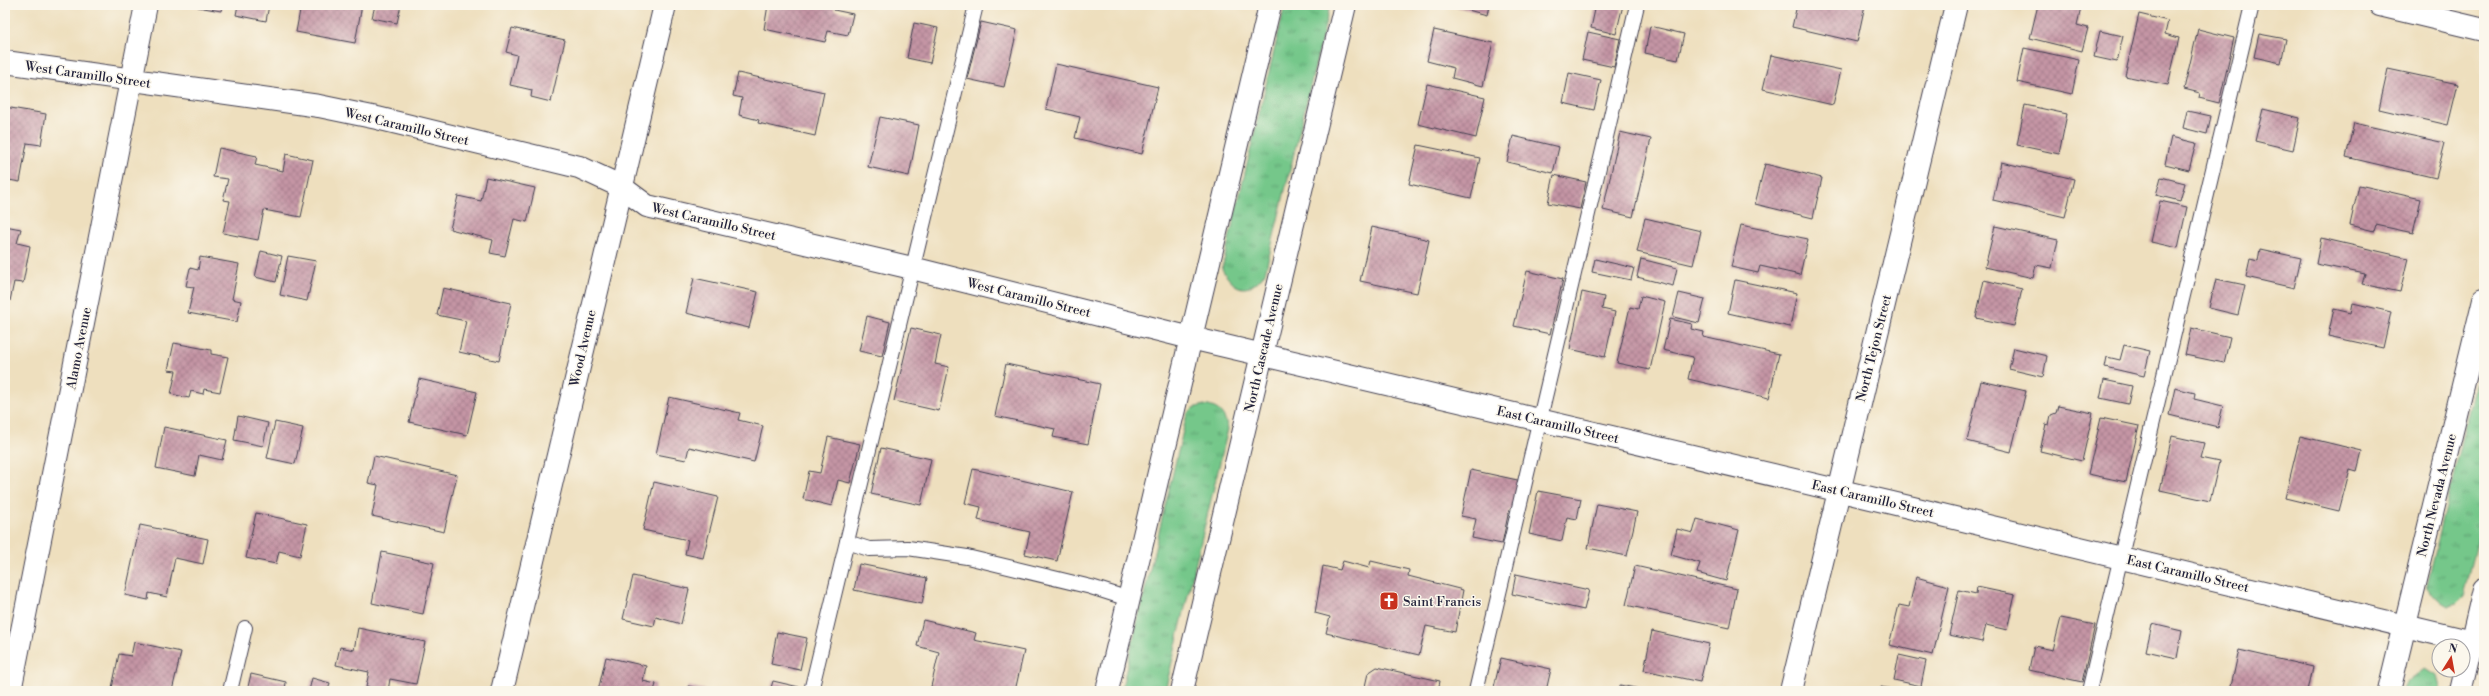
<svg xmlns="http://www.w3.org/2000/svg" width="2489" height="696" viewBox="0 0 2489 696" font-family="'Libre Bodoni',serif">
	<defs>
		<pattern id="grass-tufts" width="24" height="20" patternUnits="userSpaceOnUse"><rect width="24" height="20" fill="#74c78a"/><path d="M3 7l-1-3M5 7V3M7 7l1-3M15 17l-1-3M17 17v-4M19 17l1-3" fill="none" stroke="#5fa172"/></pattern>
		<pattern id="building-cross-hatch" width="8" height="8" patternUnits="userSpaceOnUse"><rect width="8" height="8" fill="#c595a5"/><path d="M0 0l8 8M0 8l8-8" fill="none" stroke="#a07988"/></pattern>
	</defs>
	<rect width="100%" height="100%" fill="#fbf7ec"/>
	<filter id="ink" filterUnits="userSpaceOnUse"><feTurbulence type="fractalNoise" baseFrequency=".025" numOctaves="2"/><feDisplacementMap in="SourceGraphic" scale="8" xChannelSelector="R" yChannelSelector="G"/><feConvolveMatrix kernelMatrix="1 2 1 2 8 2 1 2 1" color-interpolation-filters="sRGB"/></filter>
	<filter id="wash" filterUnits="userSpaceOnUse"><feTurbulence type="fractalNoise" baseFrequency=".012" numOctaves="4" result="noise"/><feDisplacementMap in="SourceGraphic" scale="16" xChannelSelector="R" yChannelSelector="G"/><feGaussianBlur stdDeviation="0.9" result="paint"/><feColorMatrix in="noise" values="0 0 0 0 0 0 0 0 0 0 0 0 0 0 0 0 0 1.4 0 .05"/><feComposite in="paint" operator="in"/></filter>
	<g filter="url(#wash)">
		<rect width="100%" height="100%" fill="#eedfbe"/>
		<g fill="url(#grass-tufts)" stroke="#4b7462">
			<path d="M 1285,5 L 1330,5 L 1265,273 C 1249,295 1235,292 1222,269 Z"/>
			<path d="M 2484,351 L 2484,514 L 2464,596 L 2457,603 L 2448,605 L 2430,594 L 2427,585 Z"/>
			<path d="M 1204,405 C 1220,408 1224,413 1228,429 L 1165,691 L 1121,691 L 1187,414 L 1193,408 Z"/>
			<path d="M 2426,669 L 2437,676 L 2441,691 L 2403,691 C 2405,679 2416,674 2426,669 Z"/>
		</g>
		<g id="blocks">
			<g fill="url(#building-cross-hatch)">
				<path d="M 199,5 L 222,5 L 221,11 L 198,7 Z"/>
				<path d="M 238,5 L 269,5 L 266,21 L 236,15 Z"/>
				<path d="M 301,5 L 362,5 L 355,43 L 296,32 Z"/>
				<path d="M 375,5 L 401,5 L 397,23 L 372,18 Z"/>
				<path d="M 768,5 L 835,5 L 834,10 L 853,14 L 848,35 L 828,31 L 825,42 L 764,29 Z"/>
				<path d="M 1449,5 L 1489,5 L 1487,15 Z"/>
				<path d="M 1596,5 L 1623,5 L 1616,34 L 1591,28 Z"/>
				<path d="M 1797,5 L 1865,5 L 1857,42 L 1792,27 Z"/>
				<path d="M 2038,5 L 2069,5 L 2081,8 L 2077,25 L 2088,28 L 2082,51 L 2030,38 Z"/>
				<path d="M 2139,14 L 2168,21 L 2165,34 L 2179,38 L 2168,85 L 2125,76 Z"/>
				<path d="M 981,22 L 1017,30 L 1004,87 L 967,79 Z"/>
				<path d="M 914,23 L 938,28 L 930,63 L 907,58 Z"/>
				<path d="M 1650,26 L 1684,34 L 1678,60 L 1645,53 Z"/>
				<path d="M 512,28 L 565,40 L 551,102 L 531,97 L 532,90 L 510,85 L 517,55 L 506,52 Z"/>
				<path d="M 2198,29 L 2234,38 L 2219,103 L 2199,98 L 2200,93 L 2184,89 Z"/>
				<path d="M 1434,30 L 1493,43 L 1483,86 L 1452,78 L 1454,68 L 1427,61 Z"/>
				<path d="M 2100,31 L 2123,36 L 2117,62 L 2094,57 Z"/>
				<path d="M 1588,32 L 1620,39 L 1614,67 L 1582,60 Z"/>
				<path d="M 2259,34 L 2286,39 L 2281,63 L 2254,57 Z"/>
				<path d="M 2024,48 L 2079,60 L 2072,94 L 2017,82 Z"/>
				<path d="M 1771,55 L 1841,70 L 1833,105 L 1763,89 Z"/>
				<path d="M 1056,64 L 1158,87 L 1142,154 L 1075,138 L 1080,117 L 1046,109 Z"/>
				<path d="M 2388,69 L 2458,84 L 2448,125 L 2379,109 Z"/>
				<path d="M 738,73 L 824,92 L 815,136 L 758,123 L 759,120 L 739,115 L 742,98 L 733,96 Z"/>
				<path d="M 1569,73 L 1601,80 L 1594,110 L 1563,103 Z"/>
				<path d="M 1427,84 L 1485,97 L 1476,138 L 1418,124 Z"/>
				<path d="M 2025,105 L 2067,114 L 2059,154 L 2017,145 Z"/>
				<path d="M 5,107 L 46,114 L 41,145 L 27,143 L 20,182 L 9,180 L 6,194 Z"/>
				<path d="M 2263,109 L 2300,118 L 2293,150 L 2255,141 Z"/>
				<path d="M 2187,111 L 2211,116 L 2207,134 L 2183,128 Z"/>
				<path d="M 880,117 L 919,125 L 909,176 L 868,167 Z"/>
				<path d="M 2354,123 L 2445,143 L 2436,178 L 2346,157 Z"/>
				<path d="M 1620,132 L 1651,139 L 1633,217 L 1603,210 Z"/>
				<path d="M 1513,136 L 1559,147 L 1553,173 L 1507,162 Z"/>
				<path d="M 2171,137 L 2196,143 L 2189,170 L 2165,164 Z"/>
				<path d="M 1418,145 L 1480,158 L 1471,198 L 1409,184 Z"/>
				<path d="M 219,148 L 257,156 L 255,165 L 283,171 L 286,154 L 313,160 L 301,217 L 264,210 L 258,240 L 223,233 L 230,201 L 223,200 L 228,179 L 213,177 Z"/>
				<path d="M 2001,162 L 2074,179 L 2065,217 L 1993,200 Z"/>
				<path d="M 1765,164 L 1822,178 L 1813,218 L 1755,204 Z"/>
				<path d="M 1554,175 L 1586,182 L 1580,209 L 1548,203 Z"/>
				<path d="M 486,177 L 535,188 L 527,222 L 514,219 L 505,256 L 490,253 L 493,240 L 450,229 L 458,196 L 481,201 Z"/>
				<path d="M 2161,177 L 2185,183 L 2180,201 L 2156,195 Z"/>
				<path d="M 2359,185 L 2421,199 L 2413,233 L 2376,225 L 2374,231 L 2350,225 Z"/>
				<path d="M 2160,201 L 2187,207 L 2178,248 L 2151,242 Z"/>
				<path d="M 1645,218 L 1701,231 L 1693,265 L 1637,252 Z"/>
				<path d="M 1741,225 L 1808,239 L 1800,275 L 1760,266 L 1758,273 L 1731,267 Z"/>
				<path d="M 5,226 L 21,229 L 17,243 L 30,246 L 23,283 L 14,282 L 10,301 L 5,300 Z"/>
				<path d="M 1995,226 L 2058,240 L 2052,268 L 2036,265 L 2033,278 L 1985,267 Z"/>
				<path d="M 1372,227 L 1429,240 L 1417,293 L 1360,281 Z"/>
				<path d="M 2321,238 L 2408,258 L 2400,292 L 2362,284 L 2365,274 L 2316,264 Z"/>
				<path d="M 2260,249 L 2301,258 L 2294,288 L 2246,277 L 2250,259 L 2258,261 Z"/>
				<path d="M 261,251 L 282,256 L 276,282 L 255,277 Z"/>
				<path d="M 288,256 L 316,261 L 307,301 L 280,295 Z"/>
				<path d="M 200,257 L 239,264 L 232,299 L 241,301 L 237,322 L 188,313 L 194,287 L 186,286 L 190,268 L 198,270 Z"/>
				<path d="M 1595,259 L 1634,268 L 1631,280 L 1592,272 Z"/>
				<path d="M 1641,259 L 1677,268 L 1673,286 L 1637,277 Z"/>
				<path d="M 1527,271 L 1563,279 L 1550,334 L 1514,326 Z"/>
				<path d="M 694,278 L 758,292 L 749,328 L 686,313 Z"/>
				<path d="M 2216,279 L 2245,285 L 2238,315 L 2209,308 Z"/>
				<path d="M 1735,280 L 1797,293 L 1790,327 L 1728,313 Z"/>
				<path d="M 1984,280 L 2022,289 L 2014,326 L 1976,318 Z"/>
				<path d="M 443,288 L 511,303 L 499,361 L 459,352 L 466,321 L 437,315 Z"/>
				<path d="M 1582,292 L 1604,297 L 1602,309 L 1615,312 L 1605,357 L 1570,349 Z"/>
				<path d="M 1679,293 L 1705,299 L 1699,323 L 1673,317 Z"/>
				<path d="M 1641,296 L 1665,302 L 1650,370 L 1617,363 L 1630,307 L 1638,309 Z"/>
				<path d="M 2353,303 L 2391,312 L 2383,348 L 2328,336 L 2334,309 L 2351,313 Z"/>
				<path d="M 867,316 L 890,322 L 882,356 L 859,351 Z"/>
				<path d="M 1670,319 L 1692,324 L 1691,329 L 1704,332 L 1703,337 L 1779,354 L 1769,398 L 1688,379 L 1693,357 L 1663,350 Z"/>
				<path d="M 911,328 L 941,335 L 935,364 L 949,367 L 939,411 L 894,401 Z"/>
				<path d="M 2191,328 L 2230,337 L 2224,363 L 2185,355 Z"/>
				<path d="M 174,343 L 211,350 L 211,354 L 228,357 L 220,392 L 204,389 L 203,394 L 191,391 L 189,398 L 171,394 L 176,371 L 168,370 Z"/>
				<path d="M 2124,345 L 2150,351 L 2144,376 L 2105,367 L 2107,357 L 2120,360 Z"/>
				<path d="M 2014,348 L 2047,356 L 2043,377 L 2009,369 Z"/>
				<path d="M 1006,364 L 1100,384 L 1088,444 L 1053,437 L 1055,429 L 995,416 Z"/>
				<path d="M 419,379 L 477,392 L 467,435 L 409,422 Z"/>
				<path d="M 2104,380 L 2132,386 L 2128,404 L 2100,398 Z"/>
				<path d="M 1981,381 L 2026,391 L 2011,452 L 1967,441 Z"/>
				<path d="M 2175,388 L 2195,393 L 2194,399 L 2223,406 L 2218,427 L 2169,415 Z"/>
				<path d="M 669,397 L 740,413 L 738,420 L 763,426 L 754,462 L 689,447 L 686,460 L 656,454 Z"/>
				<path d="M 2058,406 L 2093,413 L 2082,461 L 2040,451 L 2046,424 L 2049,425 L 2051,415 L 2056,413 Z"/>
				<path d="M 238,416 L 268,423 L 263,446 L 234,440 Z"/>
				<path d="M 2101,418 L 2139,426 L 2126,482 L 2088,474 Z"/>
				<path d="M 275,422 L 303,428 L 295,464 L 267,458 Z"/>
				<path d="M 164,427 L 227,440 L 222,460 L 199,455 L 195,476 L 156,468 Z"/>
				<path d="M 2172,436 L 2204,443 L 2200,458 L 2219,462 L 2210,501 L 2160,490 Z"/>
				<path d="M 2300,436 L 2362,451 L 2357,471 L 2350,469 L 2339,511 L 2285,498 Z"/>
				<path d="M 828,437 L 860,444 L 850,483 L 838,480 L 832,506 L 803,499 L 809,471 L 820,473 Z"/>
				<path d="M 881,448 L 931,459 L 921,505 L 871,494 Z"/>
				<path d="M 374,456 L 457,475 L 444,532 L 372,516 L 378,485 L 368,483 Z"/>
				<path d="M 973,469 L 1073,492 L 1057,561 L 1025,554 L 1030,532 L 978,520 L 981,507 L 965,503 Z"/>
				<path d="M 1471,470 L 1522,481 L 1515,511 L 1509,510 L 1502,544 L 1472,538 L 1476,519 L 1461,516 Z"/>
				<path d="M 654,482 L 718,497 L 703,558 L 685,554 L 688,540 L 643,530 Z"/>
				<path d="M 1538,491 L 1581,499 L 1577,519 L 1567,517 L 1562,541 L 1529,534 Z"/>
				<path d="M 1597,504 L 1637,512 L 1627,556 L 1588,548 Z"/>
				<path d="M 256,513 L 307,524 L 300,556 L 279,551 L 276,564 L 246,558 Z"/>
				<path d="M 1697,519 L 1739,530 L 1726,581 L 1697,573 L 1700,563 L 1671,555 L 1677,529 L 1693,533 Z"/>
				<path d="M 140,525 L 208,539 L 203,564 L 175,558 L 167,597 L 149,593 L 148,600 L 125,595 Z"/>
				<path d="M 382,552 L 434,563 L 423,614 L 372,603 Z"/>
				<path d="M 1343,561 L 1369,568 L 1371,561 L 1409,570 L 1408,576 L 1463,590 L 1455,632 L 1426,626 L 1419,655 L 1326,633 L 1330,617 L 1315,613 L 1323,566 L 1340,570 Z"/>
				<path d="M 859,564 L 927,578 L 922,604 L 854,590 Z"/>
				<path d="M 1635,566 L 1737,589 L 1729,628 L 1626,605 Z"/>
				<path d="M 1516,574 L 1589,590 L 1584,610 L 1512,594 Z"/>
				<path d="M 633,576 L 689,589 L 681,624 L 656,617 L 654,626 L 623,619 Z"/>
				<path d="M 1916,577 L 1949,586 L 1933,655 L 1889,645 L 1899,605 L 1909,607 Z"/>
				<path d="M 1977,587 L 2015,595 L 2007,630 L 1986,625 L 1982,642 L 1949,635 L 1959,590 L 1976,594 Z"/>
				<path d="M 2061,618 L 2095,625 L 2082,682 L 2029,670 L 2034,646 L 2053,650 Z"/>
				<path d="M 923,620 L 976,633 L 974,640 L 1024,651 L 1015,691 L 930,691 L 939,652 L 917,646 Z"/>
				<path d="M 2152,624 L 2182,631 L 2177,658 L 2146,651 Z"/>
				<path d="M 358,628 L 425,642 L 416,684 L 390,679 L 388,691 L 366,687 L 369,672 L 336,665 L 340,647 L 354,650 Z"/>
				<path d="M 1652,631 L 1709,644 L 1700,682 L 1644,670 Z"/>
				<path d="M 777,632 L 807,638 L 800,670 L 771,664 Z"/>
				<path d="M 134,642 L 181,652 L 172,691 L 124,691 L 112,688 L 119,654 L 131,656 Z"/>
				<path d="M 2239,650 L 2313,667 L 2308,691 L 2230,691 Z"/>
				<path d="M 1899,655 L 1926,661 L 1921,686 L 1894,680 Z"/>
				<path d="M 606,657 L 646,666 L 643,681 L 656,684 L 654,691 L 598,691 Z"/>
				<path d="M 1501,658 L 1551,669 L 1546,691 L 1493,691 Z"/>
				<path d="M 1377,667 L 1440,681 L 1438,691 L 1364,691 L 1368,673 Z"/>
				<path d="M 251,674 L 286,682 L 285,691 L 247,691 Z"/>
				<path d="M 312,678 L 330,683 L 328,691 L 309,691 Z"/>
				<path d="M 773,681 L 799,687 L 798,691 L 770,691 Z"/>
				<path d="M 1620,685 L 1645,690 L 1645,691 L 1619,691 Z"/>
				<path d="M 688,686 L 706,690 L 706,691 L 687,691 Z"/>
				<path d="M 1881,687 L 1898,690 L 1898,691 L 1880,691 Z"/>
			</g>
		</g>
	</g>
	<g filter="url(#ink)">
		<use href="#blocks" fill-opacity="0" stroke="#413e4f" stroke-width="1"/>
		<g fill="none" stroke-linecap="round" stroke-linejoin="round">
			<g stroke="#413e4f" stroke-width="16">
				<g id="service">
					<path d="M 847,542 L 869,549 L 908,548 L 967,557 L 1091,587 L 1129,599"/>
					<path d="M 230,691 L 245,628"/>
					<path d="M 811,691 L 976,5"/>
					<path d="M 1476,691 L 1637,5"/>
					<path d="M 2089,691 L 2252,5"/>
				</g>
			</g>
			<g stroke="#413e4f" stroke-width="24">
				<g id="minor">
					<path d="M 2380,5 L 2484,30"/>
					<path d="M 5,62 L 319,106 L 377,118 L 579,167 L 620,186 L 647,206 L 912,268 L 1191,338 L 1892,503 L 2484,645"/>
					<path d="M 10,691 L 146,5"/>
					<path d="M 502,691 L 665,5"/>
					<path d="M 1791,691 L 1956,5"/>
				</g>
			</g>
			<g stroke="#413e4f" stroke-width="24">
				<g id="secondary">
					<path d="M 1107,691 L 1270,5"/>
					<path d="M 1182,691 L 1345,5"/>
				</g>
			</g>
			<g stroke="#413e4f" stroke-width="24">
				<g id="primary">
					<path d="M 2389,691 L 2484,299"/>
					<path d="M 2460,691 L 2484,589"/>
				</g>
			</g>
			<use href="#service" stroke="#fff" stroke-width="14"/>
			<use href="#minor" stroke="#fff" stroke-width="22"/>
			<use href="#secondary" stroke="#fff" stroke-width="22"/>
			<use href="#primary" stroke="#fff" stroke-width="22"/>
		</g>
	</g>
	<defs>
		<g id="church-square" transform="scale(1)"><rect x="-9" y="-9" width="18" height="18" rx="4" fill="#c8321e" stroke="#fbf7ec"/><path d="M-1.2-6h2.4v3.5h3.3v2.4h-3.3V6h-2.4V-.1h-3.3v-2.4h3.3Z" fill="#fff"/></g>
	</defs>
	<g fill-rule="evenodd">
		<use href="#church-square" x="1389" y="601"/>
	</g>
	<g text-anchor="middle" stroke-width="3" stroke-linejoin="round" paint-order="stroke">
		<g font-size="13" fill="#22223b" stroke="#fbf7ec">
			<text transform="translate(88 74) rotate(8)" y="5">West Caramillo Street</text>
			<text transform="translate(407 126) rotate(13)" y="5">West Caramillo Street</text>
			<text transform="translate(714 221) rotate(13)" y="5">West Caramillo Street</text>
			<text transform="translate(1029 297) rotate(14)" y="5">West Caramillo Street</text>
			<text transform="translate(78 348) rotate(-79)" y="5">Alamo Avenue</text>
			<text transform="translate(582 348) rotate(-77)" y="5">Wood Avenue</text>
			<text transform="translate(1263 348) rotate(-77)" y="5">North Cascade Avenue</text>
			<text transform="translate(1873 348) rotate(-76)" y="5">North Tejon Street</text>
			<text transform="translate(1558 424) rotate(13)" y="5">East Caramillo Street</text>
			<text transform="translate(2436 495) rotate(-76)" y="5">North Nevada Avenue</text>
			<text transform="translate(1873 498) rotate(13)" y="5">East Caramillo Street</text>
			<text transform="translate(2188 573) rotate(13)" y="5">East Caramillo Street</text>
		</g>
		<g font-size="13" fill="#22223b" stroke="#fbf7ec" text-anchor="start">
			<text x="1403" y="606">Saint Francis</text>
		</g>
	</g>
	<rect width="2489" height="696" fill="none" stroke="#fbf7ec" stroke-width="20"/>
	<g transform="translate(2451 658) rotate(11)"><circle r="19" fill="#fbf7ec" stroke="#a4a2a5"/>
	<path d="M0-3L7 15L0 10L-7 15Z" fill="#c8321e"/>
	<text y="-6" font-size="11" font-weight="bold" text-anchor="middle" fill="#22223b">N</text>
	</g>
</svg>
